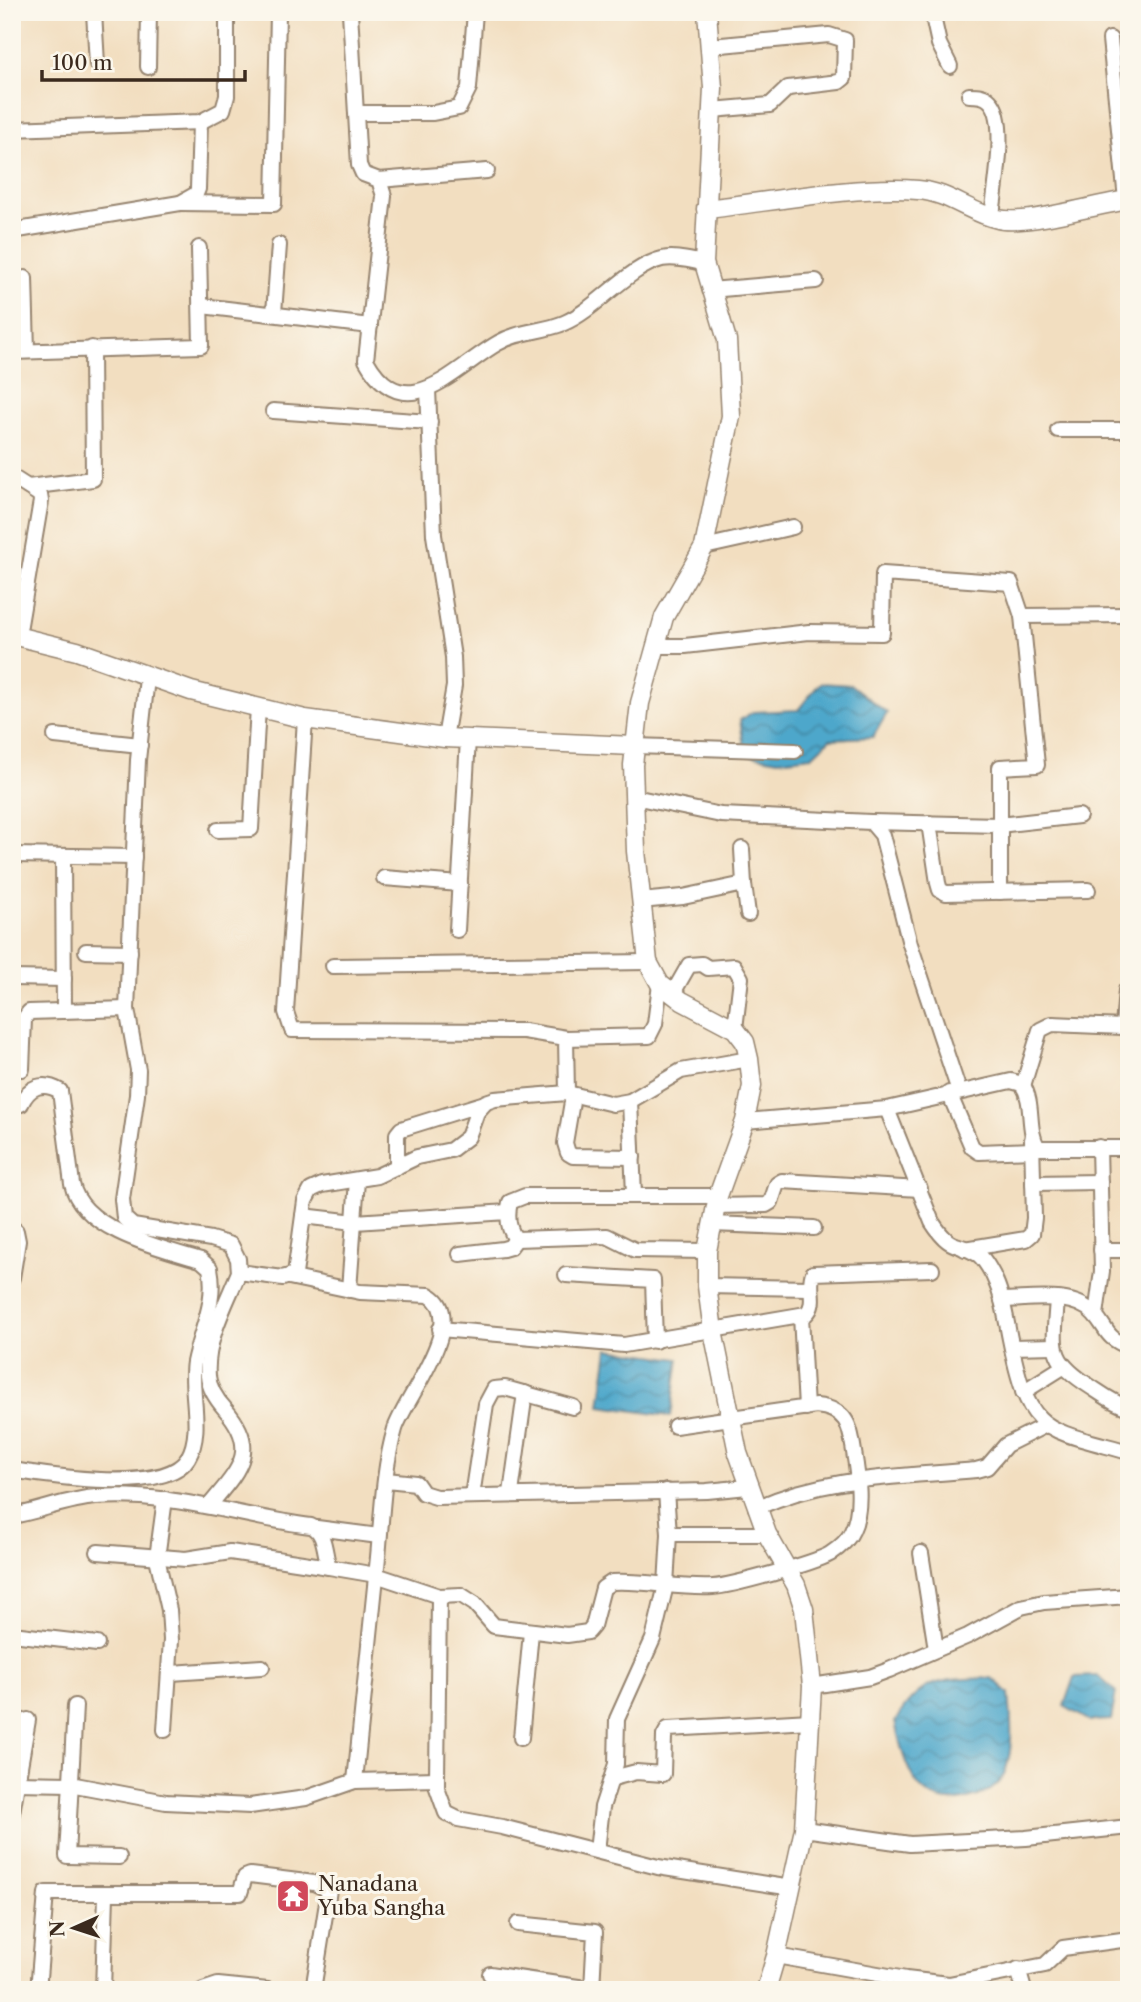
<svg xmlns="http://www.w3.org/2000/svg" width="1141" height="2002" viewBox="0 0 1141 2002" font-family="'Libre Caslon Text',serif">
	<defs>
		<pattern id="water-waves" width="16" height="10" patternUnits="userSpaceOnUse" patternTransform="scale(1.75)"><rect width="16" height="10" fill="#4ea7cb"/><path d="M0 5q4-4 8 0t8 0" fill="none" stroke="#4288a4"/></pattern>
	</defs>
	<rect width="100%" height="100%" fill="#fbf7ec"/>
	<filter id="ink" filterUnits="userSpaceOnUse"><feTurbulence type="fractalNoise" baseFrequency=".0143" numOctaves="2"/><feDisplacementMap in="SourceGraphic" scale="14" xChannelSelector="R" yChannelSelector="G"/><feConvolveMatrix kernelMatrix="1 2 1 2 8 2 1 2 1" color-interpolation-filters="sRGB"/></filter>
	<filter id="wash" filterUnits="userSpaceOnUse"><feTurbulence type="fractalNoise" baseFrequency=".00686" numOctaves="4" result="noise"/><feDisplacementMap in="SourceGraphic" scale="28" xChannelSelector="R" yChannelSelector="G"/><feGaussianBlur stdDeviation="1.57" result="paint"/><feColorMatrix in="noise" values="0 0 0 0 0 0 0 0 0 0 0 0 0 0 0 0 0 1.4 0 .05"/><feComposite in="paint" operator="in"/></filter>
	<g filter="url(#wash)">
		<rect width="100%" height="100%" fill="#f2dec0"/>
		<g fill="url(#water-waves)" stroke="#446874" stroke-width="2">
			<path d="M 820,683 L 851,685 L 887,713 L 873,737 L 830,739 L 812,756 L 778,760 L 745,754 L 740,720 L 753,712 L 798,710 Z"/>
			<path d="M 608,1349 L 679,1359 L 671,1416 L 600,1406 Z"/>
			<path d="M 1098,1676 L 1116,1692 L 1111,1720 L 1090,1721 L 1064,1706 L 1074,1677 Z"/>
			<path d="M 992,1678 L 1009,1693 C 1011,1718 1014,1744 1006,1769 C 1001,1784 989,1793 975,1797 C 917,1816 905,1767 895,1722 C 921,1676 944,1680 992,1678 Z"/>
			<path d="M 1097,1981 L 1129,1981 L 1129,1990 L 1090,1990 Z"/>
		</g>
	</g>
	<g filter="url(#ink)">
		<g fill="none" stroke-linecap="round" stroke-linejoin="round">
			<g stroke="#96846f" stroke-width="18">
				<g id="minor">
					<path d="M 94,12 L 97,64"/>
					<path d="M 350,12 L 359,165 L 363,174 L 379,180 L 384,196 L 366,360 C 405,430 454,368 498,343 C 518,331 542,332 564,323 C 597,309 628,267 662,259 C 676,256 691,261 704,263"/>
					<path d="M 932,12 L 939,44 L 950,66"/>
					<path d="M 1110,39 L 1126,200"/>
					<path d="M 711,46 L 829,35 L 845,40 L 844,78 L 839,82 L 788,88 L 770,105 L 712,110"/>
					<path d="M 148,67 L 149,12"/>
					<path d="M 969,95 C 977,95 985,95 990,101 C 1009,119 994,192 992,217"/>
					<path d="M 357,113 L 433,113 L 459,108 L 469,88 L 475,12"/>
					<path d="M 12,129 L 200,122 L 223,110 L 227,96 L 227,12"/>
					<path d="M 379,180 L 487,171"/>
					<path d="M 180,203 L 274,204 L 278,12"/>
					<path d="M 12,231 L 180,203 L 196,194 L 198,189 L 200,122"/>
					<path d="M 25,278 L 27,351"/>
					<path d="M 710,290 L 816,281"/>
					<path d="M 202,306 L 370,326"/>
					<path d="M 274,313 L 279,245"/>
					<path d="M 12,352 L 201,346 L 199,248"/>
					<path d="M 428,389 L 434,535 L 453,657 L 454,686 L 445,738"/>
					<path d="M 273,411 L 430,422"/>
					<path d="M 1058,430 L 1129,430"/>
					<path d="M 12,477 L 40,495 L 41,501 L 18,636"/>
					<path d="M 28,487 L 93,479 L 92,348"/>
					<path d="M 704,547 L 793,527"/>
					<path d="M 1022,616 L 1129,615"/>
					<path d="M 656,646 L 685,646 L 809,632 L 882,633 L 883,574 L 1011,583 L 1022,616 L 1037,765 L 1000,767 L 1000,892"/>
					<path d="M 147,678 L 138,760 L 127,1009 L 138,1070 L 137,1095 L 122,1199 L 124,1218 L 133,1226 L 211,1239 L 231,1245 L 238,1259 L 239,1272 C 226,1304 205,1341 208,1376 C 209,1388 217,1400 225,1409 C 261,1450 238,1471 209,1506"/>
					<path d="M 305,719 L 286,1012 L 292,1030 L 524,1031 L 566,1038 L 567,1093"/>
					<path d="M 55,736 L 140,745"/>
					<path d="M 634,746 L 795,751"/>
					<path d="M 634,797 L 721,815 L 871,822 L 882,835 L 910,944 L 959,1091"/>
					<path d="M 871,822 L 999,825 L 1079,816"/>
					<path d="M 929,823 L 938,883 L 940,890 L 946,893 L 1088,890"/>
					<path d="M 218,830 L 251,829 L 258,707"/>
					<path d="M 742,849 L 744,884"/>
					<path d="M 12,855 L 134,857"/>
					<path d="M 63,857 L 64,1011"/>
					<path d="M 384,878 L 460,884"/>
					<path d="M 640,901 L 683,897 L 744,884 L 748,914"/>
					<path d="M 457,930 L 468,739"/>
					<path d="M 86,951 L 130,952"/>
					<path d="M 333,966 L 648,962"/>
					<path d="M 12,978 L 64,979"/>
					<path d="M 673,993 L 689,965 L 702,964 L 708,968 L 734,966 L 741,978 L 735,1029"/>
					<path d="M 566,1038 L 649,1036 L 655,1024 L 660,984"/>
					<path d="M 22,1069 L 24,1019 L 29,1012 L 127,1009"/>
					<path d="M 1023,1086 L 1040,1030 L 1052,1024 L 1123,1027 L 1126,990"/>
					<path d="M 949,1093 L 972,1147 L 979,1152 L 1032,1150"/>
					<path d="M 573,1096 L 565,1143 L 568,1153 L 573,1156 L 633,1157"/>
					<path d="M 630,1101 L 634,1195"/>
					<path d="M 12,1106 L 21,1104 C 29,1086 43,1081 60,1091 L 72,1184 C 82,1230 160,1248 201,1260 L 210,1268 C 217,1302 201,1329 194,1362 C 189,1391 204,1431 188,1458 C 167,1495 49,1476 12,1470"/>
					<path d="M 887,1109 L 932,1222 C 952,1253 956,1240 979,1255 C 985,1260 993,1274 996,1282 C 1004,1300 1006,1320 1010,1339 C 1029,1434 1042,1428 1129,1452"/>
					<path d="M 745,1121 L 887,1109 L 1011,1081 L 1022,1084 C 1035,1103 1026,1128 1038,1148 L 1129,1148"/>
					<path d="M 397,1167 L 397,1134 L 401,1129 L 485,1103"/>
					<path d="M 1033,1183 L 1100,1182"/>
					<path d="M 715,1206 L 766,1205 L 771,1202 L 777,1184 L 782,1181 L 920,1189"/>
					<path d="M 303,1216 L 355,1222 L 508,1212"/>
					<path d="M 711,1224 L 814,1228"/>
					<path d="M 12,1228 L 16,1231 L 18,1241 L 12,1278"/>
					<path d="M 965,1249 L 1026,1239 L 1032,1234 L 1034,1218 L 1032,1139"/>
					<path d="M 1101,1250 L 1129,1250"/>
					<path d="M 707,1251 L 635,1250 L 607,1236 L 516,1239 C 507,1228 507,1215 510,1202 L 525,1196 L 718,1196"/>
					<path d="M 460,1254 L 503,1249 L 510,1247 L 516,1239"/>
					<path d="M 239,1272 L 283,1278 L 295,1274 L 305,1201 L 311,1190 L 322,1185 L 377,1176 L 417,1157 L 451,1150 L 468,1137 L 477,1112 L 486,1102 L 495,1099 L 567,1093 L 613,1104 L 630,1101 L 681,1071 L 749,1059"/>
					<path d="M 566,1275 L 653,1280 L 655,1341"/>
					<path d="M 289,1277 L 360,1292 L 429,1295 C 471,1319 403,1401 395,1429 C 383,1470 382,1515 378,1557 C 371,1631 363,1706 355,1781"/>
					<path d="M 707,1286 L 810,1288"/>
					<path d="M 349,1290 L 357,1180"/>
					<path d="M 1057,1299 C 1054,1348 1047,1359 1091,1387 C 1103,1395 1115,1404 1129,1408"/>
					<path d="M 1002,1300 C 1029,1300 1073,1291 1094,1314 C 1109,1330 1103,1336 1129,1347"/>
					<path d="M 1096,1315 L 1102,1271 L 1099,1147"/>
					<path d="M 801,1316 L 806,1408"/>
					<path d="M 440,1329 L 624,1345 L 806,1314 C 818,1303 807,1287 813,1273 L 932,1269"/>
					<path d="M 1012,1347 L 1055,1346"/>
					<path d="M 1023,1392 L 1063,1367"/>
					<path d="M 386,1480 L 416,1483 L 423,1493 L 436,1497 L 707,1491 L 748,1487"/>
					<path d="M 511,1493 L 525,1393"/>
					<path d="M 472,1496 L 486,1404 L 494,1389 L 505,1388 L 573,1407"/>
					<path d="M 756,1508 C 826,1476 900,1477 976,1470 L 987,1467 L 1006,1445 L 1046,1425"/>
					<path d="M 12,1516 C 41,1511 68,1499 96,1497 C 169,1491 239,1517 311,1526 C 326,1532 324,1553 329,1567 L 376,1575 L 439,1596 L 461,1595 L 475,1604 L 494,1626 L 567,1635 L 588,1632 L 593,1626 L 603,1588 L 612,1582 C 646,1580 679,1589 713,1587 C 732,1586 814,1563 830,1554 C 839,1548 848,1541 852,1531 C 863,1509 858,1476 854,1452 C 850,1425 847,1409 816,1406 L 675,1426"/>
					<path d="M 317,1528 L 379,1536"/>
					<path d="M 669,1534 L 767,1534"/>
					<path d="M 98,1552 L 186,1559 L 230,1552 L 329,1567"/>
					<path d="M 921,1553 L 936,1649"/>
					<path d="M 12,1634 L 97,1644"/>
					<path d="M 171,1673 L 262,1667"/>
					<path d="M 812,1686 L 870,1677 L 889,1670 L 968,1636 L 1021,1607 L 1044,1602 L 1129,1596"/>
					<path d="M 75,1706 L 67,1856 L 119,1857"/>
					<path d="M 165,1730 L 171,1640 L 169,1610 L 157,1558 L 165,1499"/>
					<path d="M 521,1738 L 531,1632"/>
					<path d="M 613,1778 L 636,1772 L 663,1774 L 664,1736 L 668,1729 L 810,1721"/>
					<path d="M 437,1779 L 439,1596"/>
					<path d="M 16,1783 L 70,1784 L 166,1802 L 250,1806 L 306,1798 L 355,1781 L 437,1779 L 437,1788 L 446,1813 L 458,1819 L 502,1827 L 658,1867 L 792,1888"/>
					<path d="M 12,1813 L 28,1720"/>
					<path d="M 804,1829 L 910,1844 L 1026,1838 L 1129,1827"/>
					<path d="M 597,1851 L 602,1807 L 616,1764 L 617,1719 L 653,1639 L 666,1585 L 669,1534 L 666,1491"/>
					<path d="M 518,1924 L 595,1932 L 592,1989 L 595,1990"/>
					<path d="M 776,1956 L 906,1979 L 949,1984 L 1045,1965 L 1063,1948 L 1129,1939"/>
					<path d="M 1018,1969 L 1024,1990"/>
					<path d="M 490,1974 L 592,1989"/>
					<path d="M 38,1990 L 46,1893 L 240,1893 L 245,1877 L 250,1875 L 314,1883 L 329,1890 L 313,1990"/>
					<path d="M 103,1990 L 106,1895"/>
					<path d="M 203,1990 L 218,1985 L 268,1990"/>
				</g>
			</g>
			<g stroke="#96846f" stroke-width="21">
				<g id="tertiary">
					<path d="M 707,12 L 713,88 L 704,263 L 727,340 L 731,416 L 704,547 L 664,617 L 640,703 L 633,765 L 636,851 L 648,962 L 660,984 L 682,1001 L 735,1029 L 745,1042 L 749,1059 L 752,1086 L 745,1121 L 718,1196 L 707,1251 L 707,1286 L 713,1331 L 738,1453 L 767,1534 L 796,1585 L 804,1609 L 812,1686 L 804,1829 L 776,1956 L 766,1990"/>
					<path d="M 706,209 C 770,202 855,185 918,190 C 948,192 970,213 998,219 C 1026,226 1096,204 1129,200"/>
					<path d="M 12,635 L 77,651 L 191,691 L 305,719 L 445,738 L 634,746"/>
				</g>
			</g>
			<use href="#minor" stroke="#fff" stroke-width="14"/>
			<use href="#tertiary" stroke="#fff" stroke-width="18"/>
		</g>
	</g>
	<defs>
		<g id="temple-square" transform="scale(1.75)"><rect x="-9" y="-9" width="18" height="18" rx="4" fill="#d1495b" stroke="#fbf7ec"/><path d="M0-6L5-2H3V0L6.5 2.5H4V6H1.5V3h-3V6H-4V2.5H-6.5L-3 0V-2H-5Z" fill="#fff"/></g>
	</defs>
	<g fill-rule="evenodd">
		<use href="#temple-square" x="293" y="1896"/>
	</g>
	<g text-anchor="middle" stroke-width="6" stroke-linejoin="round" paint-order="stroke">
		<g font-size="21" fill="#3b2a1e" stroke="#fbf7ec" text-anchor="start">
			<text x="318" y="1891">Nanadana<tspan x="318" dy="24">Yuba Sangha</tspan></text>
		</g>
	</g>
	<rect width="1141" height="2002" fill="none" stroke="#fbf7ec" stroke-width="42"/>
	<g transform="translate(74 1928) rotate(267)" stroke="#fbf7ec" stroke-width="5" paint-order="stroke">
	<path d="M0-5L12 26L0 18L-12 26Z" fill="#3b2a1e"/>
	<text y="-10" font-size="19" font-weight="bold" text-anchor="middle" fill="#3b2a1e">N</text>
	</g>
	<path d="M42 70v10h203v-10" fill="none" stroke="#3b2a1e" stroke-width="3.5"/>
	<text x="52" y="70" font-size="21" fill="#3b2a1e" stroke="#fbf7ec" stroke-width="5" paint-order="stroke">100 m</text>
</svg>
